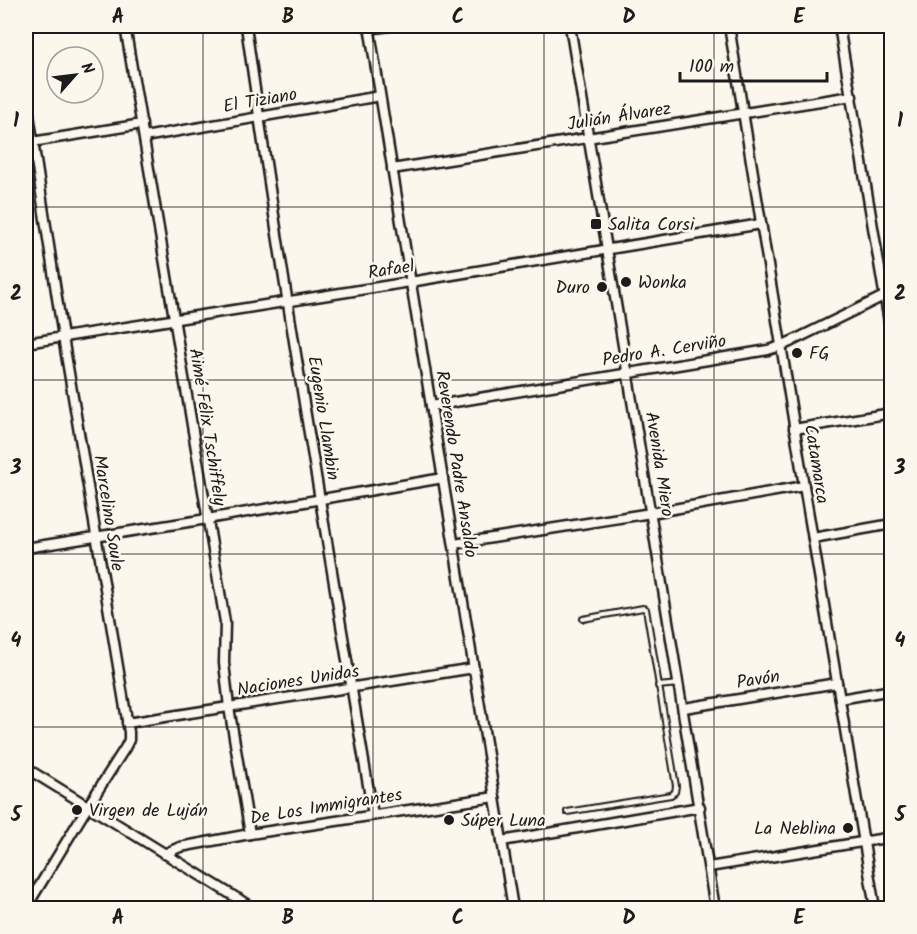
<svg xmlns="http://www.w3.org/2000/svg" width="917" height="934" viewBox="0 0 917 934" font-family="Kalam,sans-serif">
	<rect width="100%" height="100%" fill="#fbf7ec"/>
	<filter id="ink" filterUnits="userSpaceOnUse"><feTurbulence type="fractalNoise" baseFrequency=".0167" numOctaves="2"/><feDisplacementMap in="SourceGraphic" scale="12" xChannelSelector="R" yChannelSelector="G"/><feConvolveMatrix kernelMatrix="1 2 1 2 8 2 1 2 1" color-interpolation-filters="sRGB"/></filter>
	<g filter="url(#ink)">
		<g fill="none" stroke-linecap="round" stroke-linejoin="round">
			<g stroke="#1c1c1c" stroke-width="8">
				<g id="service">
					<path d="M 658,686 L 679,684"/>
					<path d="M 567,812 L 671,795 L 675,792 L 676,786 L 646,609 L 643,608 L 583,619"/>
				</g>
			</g>
			<g stroke="#1c1c1c" stroke-width="13">
				<g id="minor">
					<path d="M 125,26 L 225,622 L 224,663 L 229,707 L 250,834"/>
					<path d="M 246,26 C 283,289 329,552 373,815"/>
					<path d="M 369,26 L 513,908"/>
					<path d="M 570,26 C 618,320 669,614 715,908"/>
					<path d="M 729,26 L 804,486 L 875,908"/>
					<path d="M 839,26 L 892,340"/>
					<path d="M 369,29 L 389,26"/>
					<path d="M 26,95 L 63,337 L 129,732 L 129,740 L 125,748 L 88,806 L 26,908"/>
					<path d="M 144,137 L 380,96"/>
					<path d="M 26,143 L 142,124"/>
					<path d="M 392,169 L 852,96"/>
					<path d="M 26,343 L 410,282 L 761,224"/>
					<path d="M 431,406 L 768,350 L 781,346 L 792,341 L 892,292"/>
					<path d="M 794,429 L 892,413"/>
					<path d="M 813,538 L 892,524"/>
					<path d="M 454,544 L 651,513 L 804,486"/>
					<path d="M 26,548 L 207,519 L 443,478"/>
					<path d="M 840,699 L 892,690"/>
					<path d="M 684,708 L 837,683"/>
					<path d="M 127,723 L 474,668"/>
					<path d="M 26,768 L 253,908"/>
					<path d="M 502,841 L 700,807"/>
					<path d="M 164,854 L 180,847 L 250,834 L 495,797"/>
					<path d="M 709,867 L 892,837"/>
					<path d="M 233,908 L 239,899"/>
				</g>
			</g>
			<use href="#service" stroke="#fbf7ec" stroke-width="4"/>
			<use href="#minor" stroke="#fbf7ec" stroke-width="8"/>
		</g>
	</g>
	<path fill="none" stroke="#1c1c1c" stroke-width="1.5" stroke-opacity="0.55" d="M 203,26 L 203,908M 373,26 L 373,908M 544,26 L 544,908M 714,26 L 714,908M 26,207 L 892,207M 26,380 L 892,380M 26,554 L 892,554M 26,727 L 892,727"/>
	<g fill="#1c1c1c" stroke="#fbf7ec" stroke-width="2">
		<rect x="590" y="218" width="12" height="12" rx="3"/>
		<circle cx="626" cy="282" r="6"/>
		<circle cx="602" cy="287" r="6"/>
		<circle cx="797" cy="353" r="6"/>
		<circle cx="77" cy="810" r="6"/>
		<circle cx="449" cy="820" r="6"/>
		<circle cx="848" cy="828" r="6"/>
	</g>
	<g text-anchor="middle" stroke-width="5" stroke-linejoin="round" paint-order="stroke">
		<g font-size="18" fill="#1c1c1c" stroke="#fbf7ec">
			<text transform="translate(260 100) rotate(-10)" y="6">El Tiziano</text>
			<text transform="translate(619 116) rotate(-9)" y="6">Julián Álvarez</text>
			<text transform="translate(391 269) rotate(-9)" y="6">Rafael</text>
			<text transform="translate(664 350) rotate(-9)" y="6">Pedro A. Cerviño</text>
			<text transform="translate(324 418) rotate(81)" y="6">Eugenio Llambin</text>
			<text transform="translate(208 427) rotate(81)" y="6">Aimé Félix Tschiffely</text>
			<text transform="translate(457 464) rotate(81)" y="6">Reverendo Padre Ansaldo</text>
			<text transform="translate(660 464) rotate(81)" y="6">Avenida Miero</text>
			<text transform="translate(817 464) rotate(81)" y="6">Catamarca</text>
			<text transform="translate(109 513) rotate(81)" y="6">Marcelino Soule</text>
			<text transform="translate(758 679) rotate(-9)" y="6">Pavón</text>
			<text transform="translate(298 680) rotate(-9)" y="6">Naciones Unidas</text>
			<text transform="translate(326 806) rotate(-9)" y="6">De Los Immigrantes</text>
		</g>
		<g font-size="18" fill="#1c1c1c" stroke="#fbf7ec" text-anchor="start">
			<text x="608" y="230">Salita Corsi</text>
			<text x="638" y="288">Wonka</text>
			<text x="590" y="293" text-anchor="end">Duro</text>
			<text x="809" y="359">FG</text>
			<text x="89" y="816">Virgen de Luján</text>
			<text x="461" y="826">Súper Luna</text>
			<text x="836" y="834" text-anchor="end">La Neblina</text>
		</g>
	</g>
	<rect width="917" height="934" fill="none" stroke="#fbf7ec" stroke-width="66"/>
	<g transform="translate(75 75) rotate(62)"><circle r="28" fill="#fbf7ec" stroke="#a29f99" stroke-width="1.5"/>
	<path d="M0-4.5L10 22L0 15L-10 22Z" fill="#1c1c1c"/>
	<text y="-9" font-size="16" font-weight="bold" text-anchor="middle" fill="#1c1c1c">N</text>
	</g>
	<path d="M680 72v9h147v-9" fill="none" stroke="#1c1c1c" stroke-width="3"/>
	<text x="689" y="72" font-size="18" fill="#1c1c1c" stroke="#fbf7ec" stroke-width="4.5" paint-order="stroke">100 m</text>
	<rect x="33" y="33" width="851" height="868" fill="none" stroke="#1c1c1c" stroke-width="2"/>
	<g font-size="20" text-anchor="middle" font-weight="bold" fill="#1c1c1c">
		<text x="118" y="23">A</text>
		<text x="288" y="23">B</text>
		<text x="458" y="23">C</text>
		<text x="629" y="23">D</text>
		<text x="799" y="23">E</text>
		<text x="16" y="127">1</text>
		<text x="900" y="127">1</text>
		<text x="16" y="300">2</text>
		<text x="900" y="300">2</text>
		<text x="16" y="474">3</text>
		<text x="900" y="474">3</text>
		<text x="16" y="647">4</text>
		<text x="900" y="647">4</text>
		<text x="16" y="821">5</text>
		<text x="900" y="821">5</text>
		<text x="118" y="924">A</text>
		<text x="288" y="924">B</text>
		<text x="458" y="924">C</text>
		<text x="629" y="924">D</text>
		<text x="799" y="924">E</text>
	</g>
</svg>
